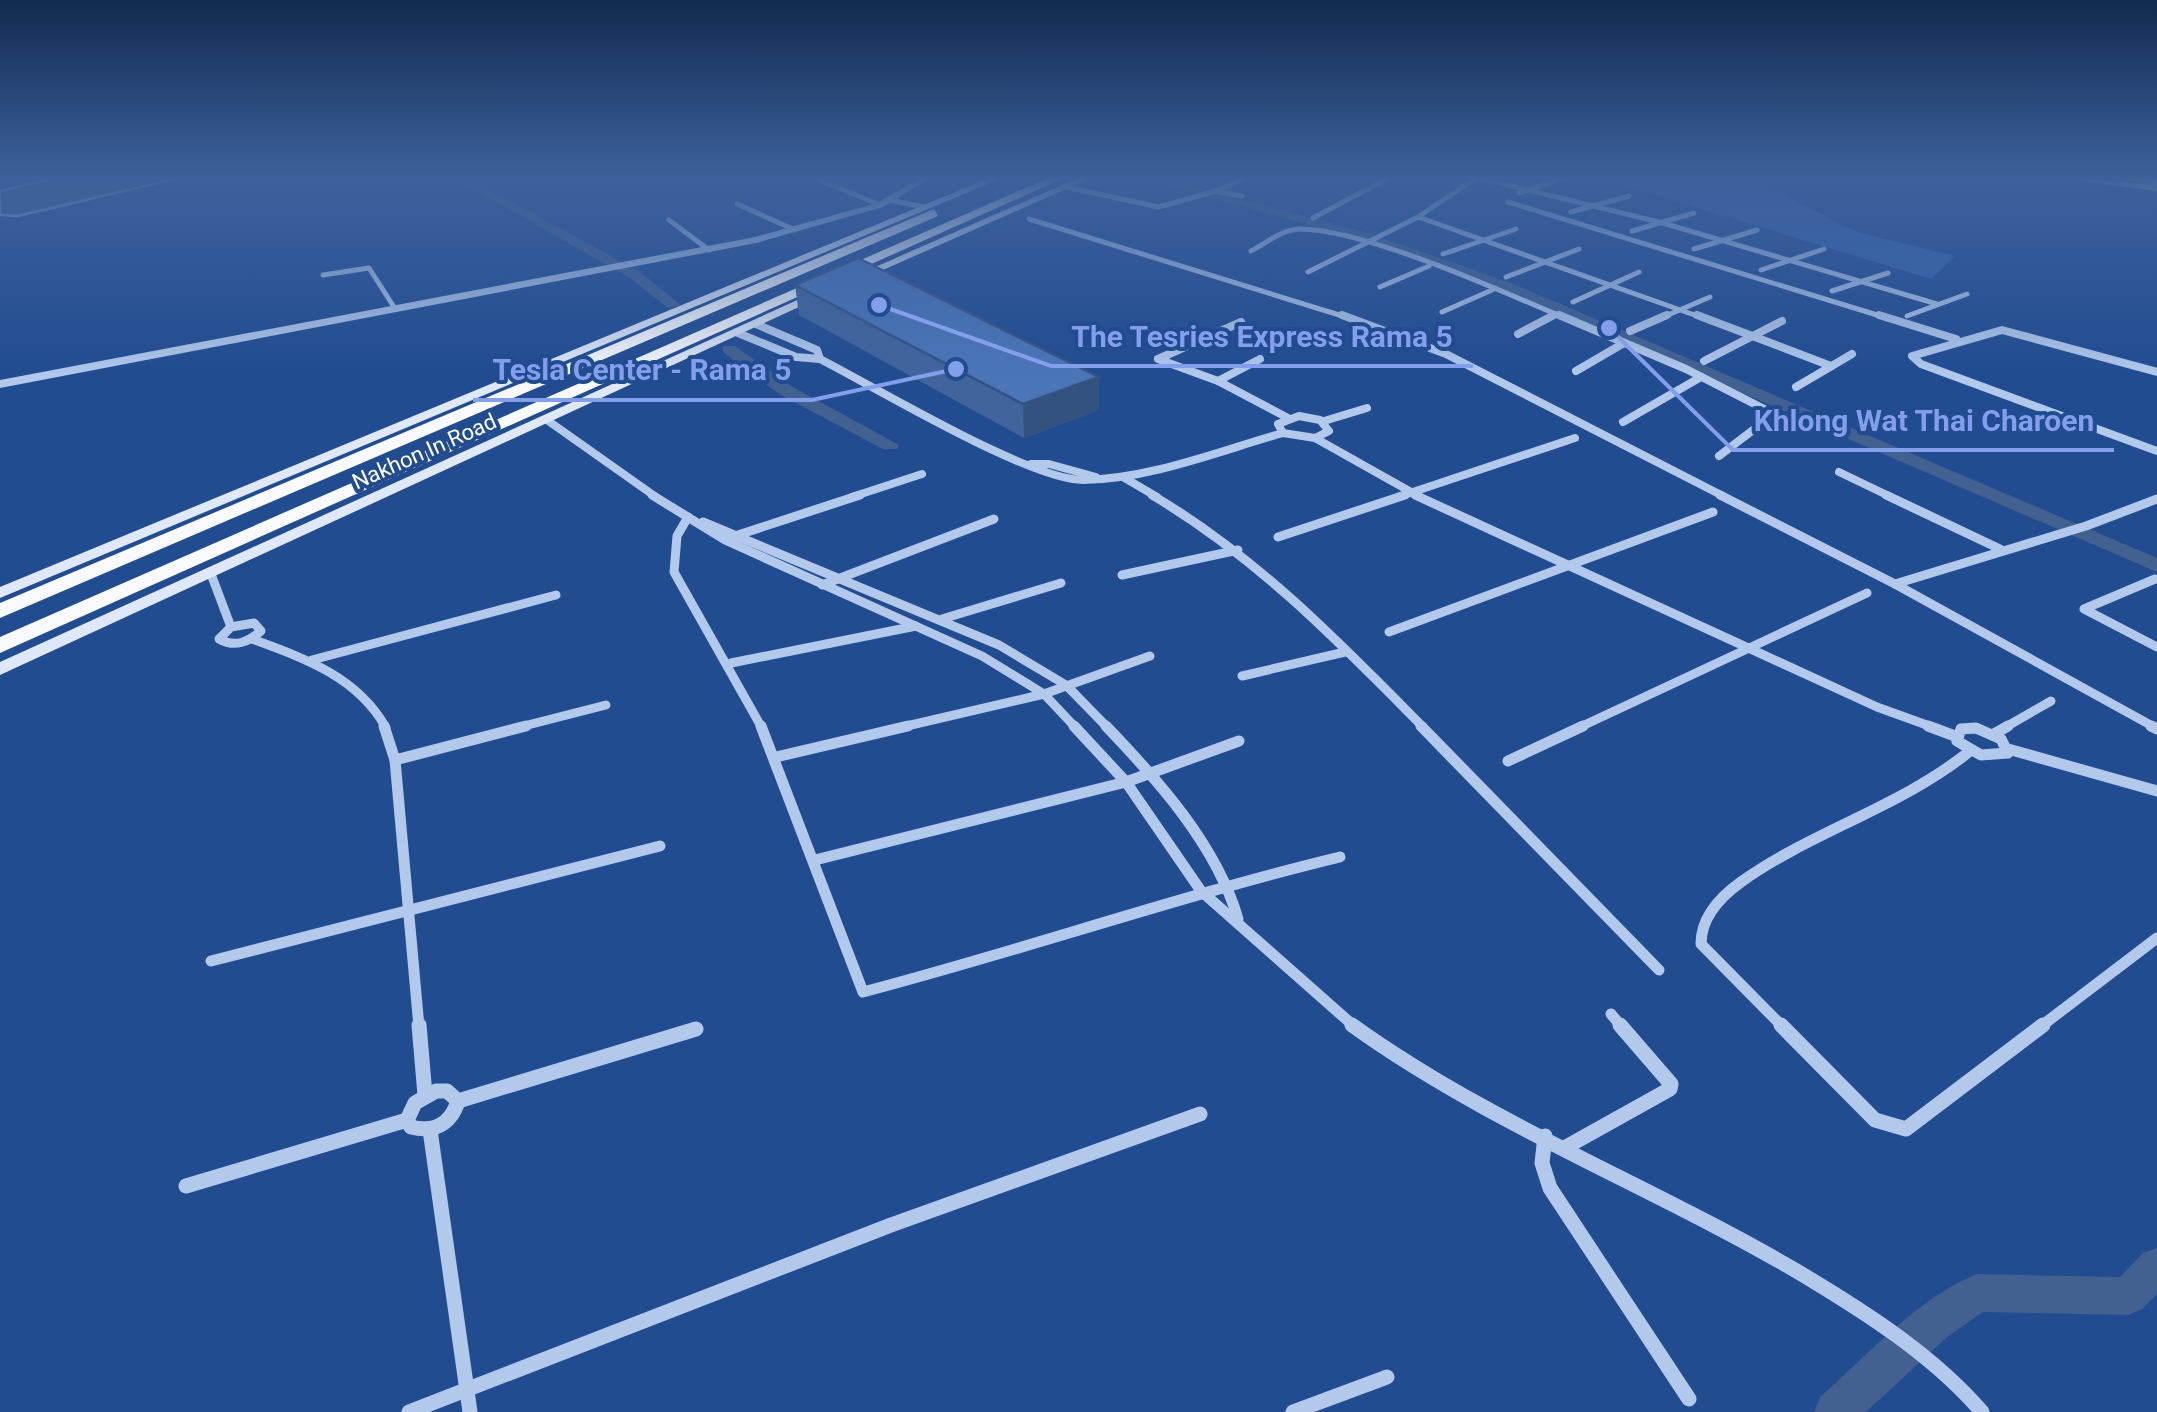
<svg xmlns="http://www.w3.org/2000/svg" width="2157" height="1412" viewBox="0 0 2157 1412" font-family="Roboto,sans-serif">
	<rect width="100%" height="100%" fill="#214c90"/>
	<path fill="#3565ad" d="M 1728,178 L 1762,184 L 1857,232 L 1955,256 L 1931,279 L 1606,180 Z"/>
	<path fill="#426191" stroke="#a6c3ee" stroke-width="2.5" d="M 55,178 L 179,178 L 18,216 L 0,215 L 0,191 Z"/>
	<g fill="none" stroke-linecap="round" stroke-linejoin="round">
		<g fill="#426191" fill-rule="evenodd">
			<path d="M 454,178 L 469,178 L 640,272 L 681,305 L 668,308 L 630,278 Z"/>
			<path d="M 1141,178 L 1160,178 L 1365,232 L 1511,283 L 2157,558 L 2157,572 L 1501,289 L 1355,238 Z"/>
			<path d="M 723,346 L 735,346 L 791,386 L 899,445 L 897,449 L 883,449 L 779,394 L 723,352 Z"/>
			<path d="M 2157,1248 L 2157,1294 L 2142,1309 L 2128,1315 L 1983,1312 L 1947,1337 L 1866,1412 L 1814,1412 L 1820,1397 C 1868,1355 1917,1298 1977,1274 L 2120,1277 L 2143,1253 Z"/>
		</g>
		<g stroke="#b2c9ec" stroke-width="5">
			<path d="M 815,178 L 880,205"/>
			<path d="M 1479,178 L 1663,223 L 1937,304"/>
			<path d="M 1066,187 L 1159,207 L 1216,191"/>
			<path d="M 1519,193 L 1563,178"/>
			<path d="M 1242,196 L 1216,191 L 1245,178"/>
			<path d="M 890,200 L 924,207"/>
			<path d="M 1508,202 L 1887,318"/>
			<path d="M 737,204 L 795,230"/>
			<path d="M 1571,212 L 1629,196"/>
			<path d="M 1418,217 L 1703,318"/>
			<path d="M 1313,218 L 1388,178"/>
			<path d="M 1029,219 L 1349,318"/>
			<path d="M 669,220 L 709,250"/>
			<path d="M 1632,231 L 1694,213"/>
			<path d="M 1694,249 L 1757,230"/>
			<path d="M 1251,251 C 1266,243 1283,229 1300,229 C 1364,229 1503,292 1565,318"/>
			<path d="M 1443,254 L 1516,229"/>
			<path d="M 1761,270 L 1824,249"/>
			<path d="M 1308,272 L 1418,217 L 1476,178"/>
			<path d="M 323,275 L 369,268 L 394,307"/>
			<path d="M 1506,277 L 1579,249"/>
			<path d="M 1380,287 L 1429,266"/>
			<path d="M 1832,291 L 1888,273"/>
			<path d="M 1573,302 L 1639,272"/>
			<path d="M 1442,312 L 1492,290"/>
			<path d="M 1907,316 L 1967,294"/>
			<path d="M 1549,318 L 1555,315"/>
			<path d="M 1661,318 L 1710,297"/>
		</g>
		<g stroke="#b2c9ec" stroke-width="8">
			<path d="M 1342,315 L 1446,354 L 1725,497"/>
			<path d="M 1559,315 L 1686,369 L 1774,414 L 1719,456"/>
			<path d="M 1697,315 L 1831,366"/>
			<path d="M 1879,315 L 1956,339"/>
			<path d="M 1241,322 L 1158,359 L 1218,381 L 1288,418"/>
			<path d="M 756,324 L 817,350 L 820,359"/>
			<path d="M 1630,331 L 1667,315"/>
			<path d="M 738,333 L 796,357 L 820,359 C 875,387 1029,480 1083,480 C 1150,479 1219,451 1283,433"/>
			<path d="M 1518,334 L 1554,315"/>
			<path d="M 1704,361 L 1782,321"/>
			<path d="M 1576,371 L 1624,343"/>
			<path d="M 2157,372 L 2002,330 L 1912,356 L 1921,364 L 2157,451"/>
			<path d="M 1218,381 L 1260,359"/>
			<path d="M 1796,387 L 1852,354"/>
			<path d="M 1299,416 L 1320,420 L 1329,431 L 1315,438 L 1283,433 L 1278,424 Z"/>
			<path d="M 547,420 L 656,497"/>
			<path d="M 1324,421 L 1367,408"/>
			<path d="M 1623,422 L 1701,377"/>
			<path d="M 1315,438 L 1420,497"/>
			<path d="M 1031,464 L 1049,464 L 1096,477"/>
			<path d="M 1839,472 L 1891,497"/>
			<path d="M 1123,477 L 1157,497"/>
			<path d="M 852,497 L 922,474"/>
			<path d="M 1398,497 L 1575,438"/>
		</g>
		<g stroke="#b2c9ec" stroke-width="9">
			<path d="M 652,495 L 725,540 L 982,656 L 1044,694 L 1076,728"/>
			<path d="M 1152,495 C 1257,557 1339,642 1424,728"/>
			<path d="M 1415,495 L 1877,707 L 1935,728"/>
			<path d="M 1720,495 L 1895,584 L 2156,728"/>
			<path d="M 1886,495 L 2000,549"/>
			<path d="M 688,517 L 677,536 L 674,572 L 762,728"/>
			<path d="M 703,522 L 999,645 L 1066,685 L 1108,728"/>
			<path d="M 738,535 L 860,495"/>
			<path d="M 1278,537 L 1405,495"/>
			<path d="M 211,574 L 231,627"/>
			<path d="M 1122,575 L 1238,550"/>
			<path d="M 2155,579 L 2084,609 L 2157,647"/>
			<path d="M 1895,584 L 2086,526 L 2157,499"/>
			<path d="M 822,585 L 994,519"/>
			<path d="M 942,619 L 1061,583"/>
			<path d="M 254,623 L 261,631 C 248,642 235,648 219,639 L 231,627 Z"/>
			<path d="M 1389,632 L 1713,512"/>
			<path d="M 252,639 C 304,658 358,677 386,728"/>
			<path d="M 312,660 L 556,595"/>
			<path d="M 731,663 L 916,626"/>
			<path d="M 1242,676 L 1345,652"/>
			<path d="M 516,728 L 606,705"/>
			<path d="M 898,728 L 1044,694 L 1150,656"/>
			<path d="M 1578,728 L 1867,593"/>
			<path d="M 1969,728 L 1977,728"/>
			<path d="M 2004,728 L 2051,701"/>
		</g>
		<g stroke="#b2c9ec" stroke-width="11">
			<path d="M 384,726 L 395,760 L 419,1027"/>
			<path d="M 761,726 L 863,992 C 1023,950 1179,896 1340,857"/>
			<path d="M 1074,726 L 1126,782 L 1201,891 L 1355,1027"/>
			<path d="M 1106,726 C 1158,780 1217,846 1238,919"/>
			<path d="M 1421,726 L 1659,970"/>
			<path d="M 1928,726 L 1955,736"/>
			<path d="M 2151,726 L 2157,729"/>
			<path d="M 1976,728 L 2001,739 L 2008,753 L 1981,755 L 1957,741 L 1961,729 Z"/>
			<path d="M 1994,734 L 2008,726"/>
			<path d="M 2008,749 L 2157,791"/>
			<path d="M 776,757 L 908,726"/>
			<path d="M 395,760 L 526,726"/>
			<path d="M 1508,761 L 1583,726"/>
			<path d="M 815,860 L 1126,782 L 1239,741"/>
			<path d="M 211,961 L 660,846"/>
			<path d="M 1611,1014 L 1622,1027"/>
			<path d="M 1783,1027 L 1701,944 C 1701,917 1720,897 1741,882 C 1812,831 1901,807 1970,751"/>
			<path d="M 2040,1027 L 2157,938"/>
		</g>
		<g stroke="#b2c9ec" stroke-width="15">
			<path d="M 419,1025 L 425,1095"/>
			<path d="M 1352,1025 C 1491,1125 1654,1187 1800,1273 C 1865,1312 1933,1355 1982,1412"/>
			<path d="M 1781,1025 L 1875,1120 L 1906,1129 L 2043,1025"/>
			<path d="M 436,1091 L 447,1091 L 458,1101 C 451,1124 434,1133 411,1127 L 407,1120 L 415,1103 Z"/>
			<path d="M 458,1101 L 696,1029"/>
			<path d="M 430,1130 L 470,1412"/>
			<path d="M 1545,1136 L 1542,1163 L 1550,1188 L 1689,1399"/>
			<path d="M 1566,1147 L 1670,1089 L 1671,1084 L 1620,1025"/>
			<path d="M 186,1186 L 407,1120"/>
			<path d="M 409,1412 L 891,1225 L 1200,1114"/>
			<path d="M 1293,1412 L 1387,1377"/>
		</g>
		<path fill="#b2c9ec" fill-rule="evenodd" d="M 920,178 L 930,178 L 883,207 L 756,243 L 0,388 L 0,380 L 755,237 L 877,203 Z"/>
		<g fill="#dee8f9" fill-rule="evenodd">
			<path d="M 989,178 L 1002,178 L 0,598 L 0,587 Z"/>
			<path d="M 1078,178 L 1091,178 L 858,281 L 848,279 Z"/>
			<path d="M 2077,178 L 2157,185 L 2157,191 L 2082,181 Z"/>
			<path d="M 815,292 L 825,295 L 0,675 L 0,662 Z"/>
		</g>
		<g fill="#f8faff" fill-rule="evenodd">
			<path d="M 1048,178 L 1064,178 L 0,653 L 0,637 Z"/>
			<path d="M 2122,178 L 2157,178 L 2157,186 Z"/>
			<path d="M 934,209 L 938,216 L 0,618 L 0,603 Z"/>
		</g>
	</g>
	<path fill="#40659d" d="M 795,285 L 1099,377 L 1099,410 L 1024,438 L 799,315 Z"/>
	<path fill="#345280" d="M 1099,377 L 1099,410 L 1024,438 L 1023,404 Z"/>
	<path fill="#4a75b7" stroke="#345280" stroke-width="2.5" d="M 858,258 L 1099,377 L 1023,404 L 795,285 Z"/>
	<linearGradient id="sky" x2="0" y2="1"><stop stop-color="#122a4f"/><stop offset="0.47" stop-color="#3d619c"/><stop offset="1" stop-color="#3d619c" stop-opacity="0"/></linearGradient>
	<rect width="2157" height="376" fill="url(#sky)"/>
	<g text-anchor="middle" stroke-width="8" stroke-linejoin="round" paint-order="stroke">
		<g font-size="22" fill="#fff" stroke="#214c90">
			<text transform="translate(424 451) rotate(-24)" y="8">Nakhon In Road</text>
		</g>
	</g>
	<path fill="none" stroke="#839eea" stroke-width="4" d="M879 305L1051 366H1473M956 369L812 400H473M1609 328L1733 450H2114"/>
	<g fill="#839eea" stroke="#214c90" stroke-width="4">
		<circle cx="879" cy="305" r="10"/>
		<circle cx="956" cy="369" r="10"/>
		<circle cx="1609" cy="328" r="10"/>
	</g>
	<g font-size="30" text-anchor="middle" font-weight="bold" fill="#839eea" stroke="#214c90" stroke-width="8" stroke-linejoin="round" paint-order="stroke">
		<text x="1262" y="347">The Tesries Express Rama 5</text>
		<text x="642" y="380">Tesla Center - Rama 5</text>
		<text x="1924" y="431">Khlong Wat Thai Charoen</text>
	</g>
</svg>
